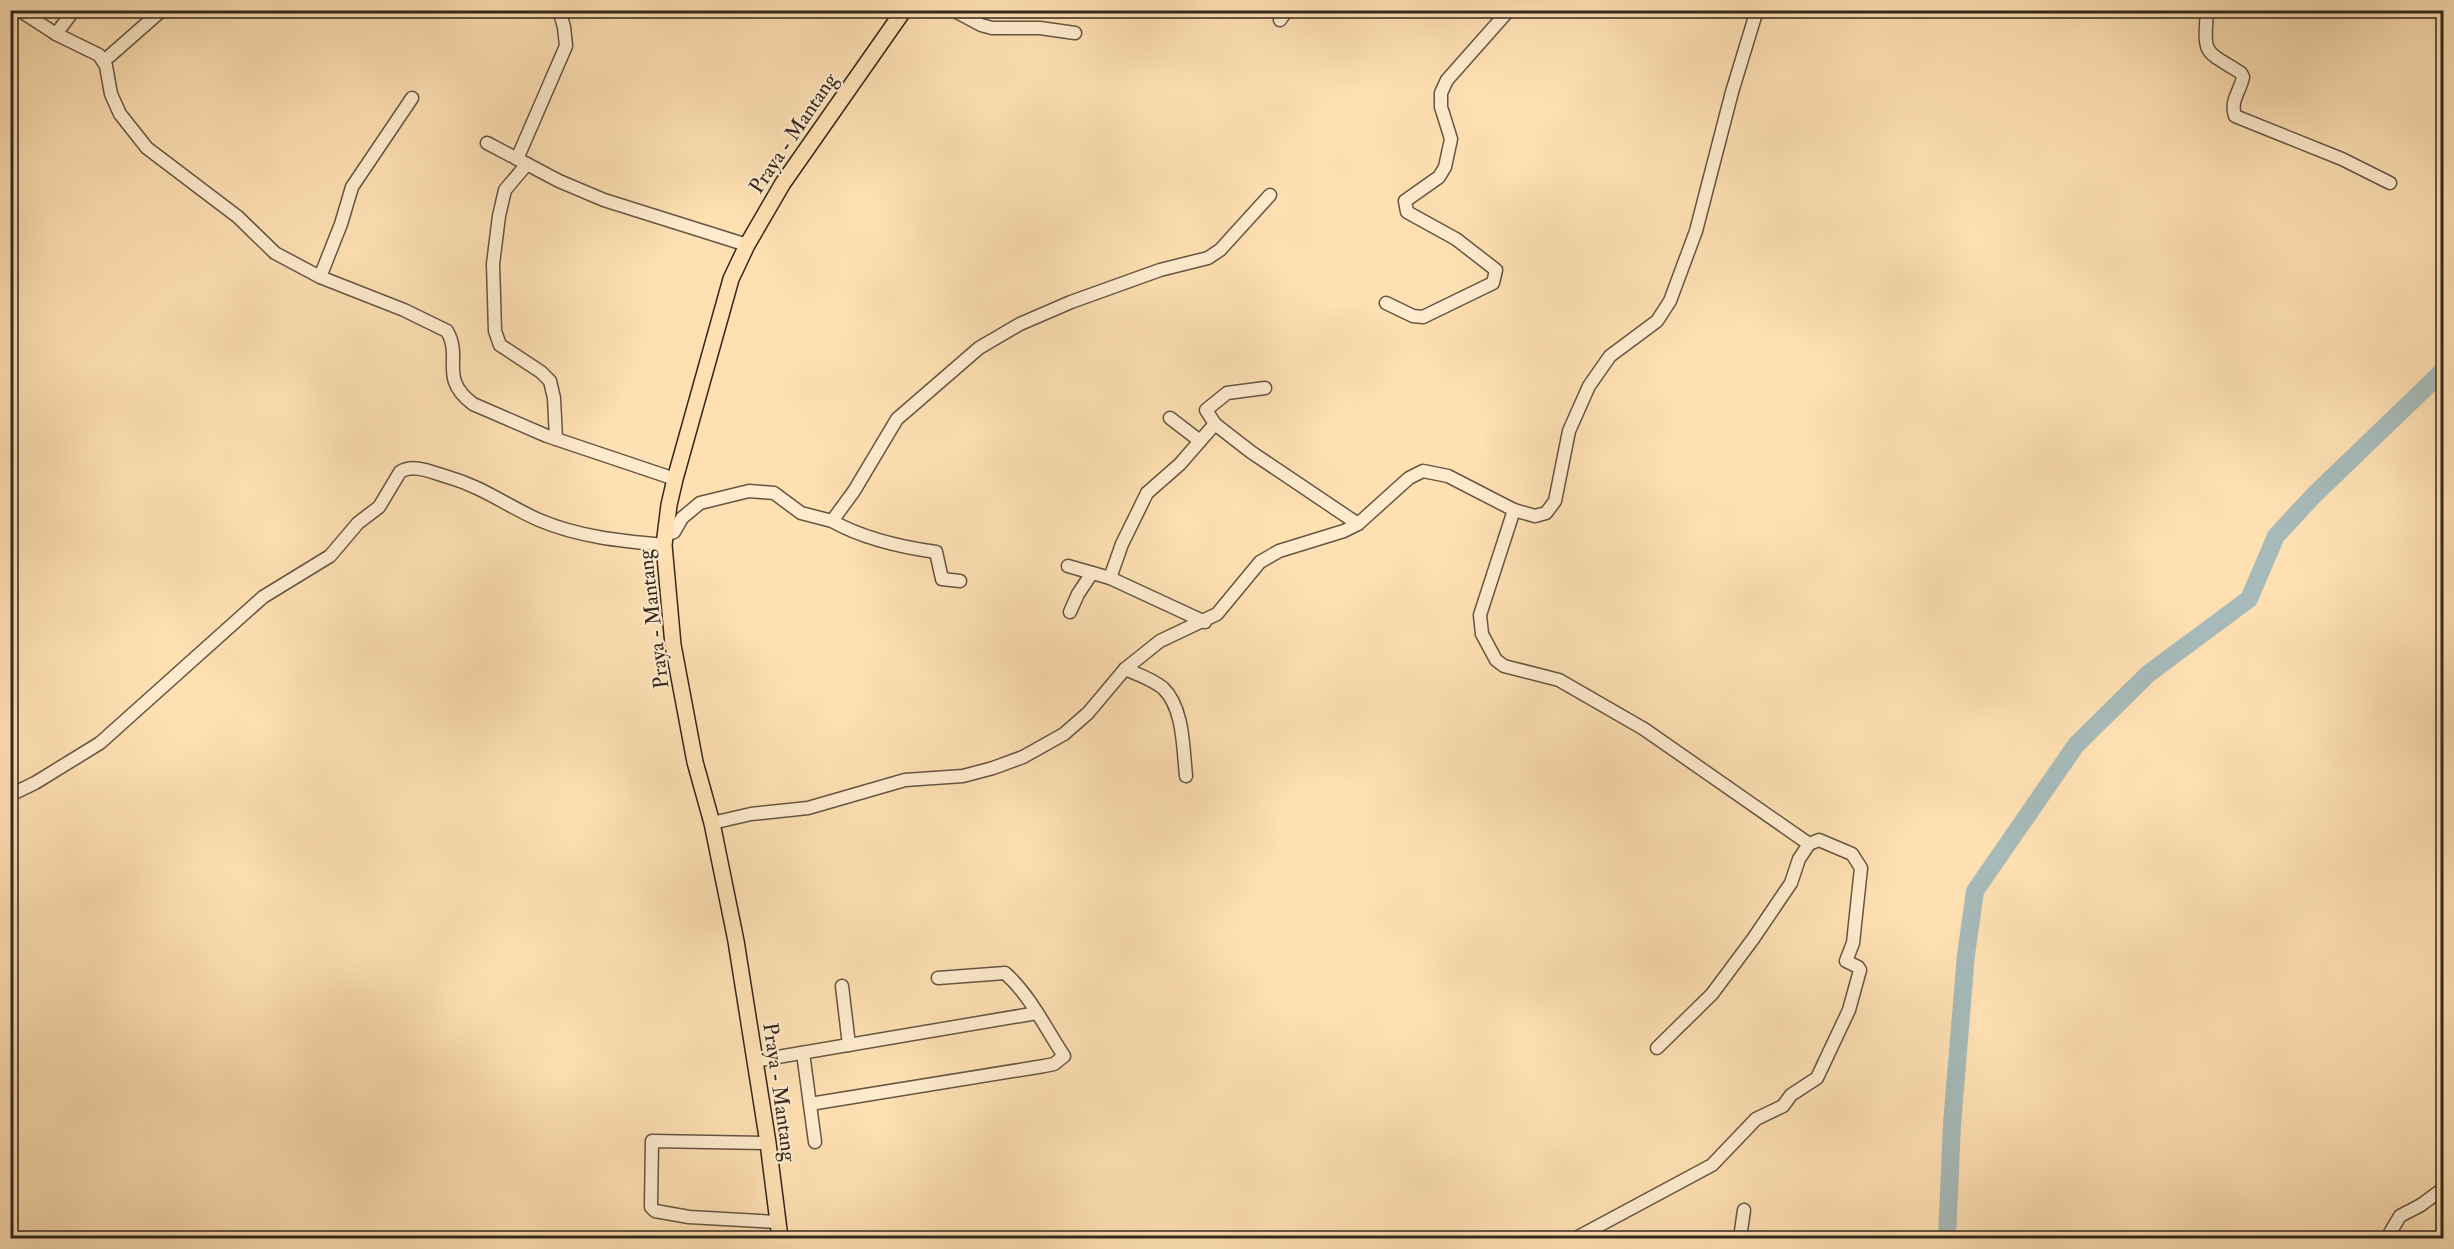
<svg xmlns="http://www.w3.org/2000/svg" width="2454" height="1249" viewBox="0 0 2454 1249" font-family="'IM FELL Double Pica',serif">
	<rect width="100%" height="100%" fill="#fee0b3"/>
	<filter id="stains"><feTurbulence type="fractalNoise" baseFrequency=".00333" numOctaves="4"/><feColorMatrix values="0 0 0 0 .2 0 0 0 0 .09 0 0 0 0 .02 0 0 0 .5 -.17"/></filter>
	<radialGradient id="worn" r=".72"><stop offset=".6" stop-color="#630" stop-opacity="0"/><stop offset="1" stop-color="#630" stop-opacity=".3"/></radialGradient>
	<g fill="none" stroke-linecap="round" stroke-linejoin="round">
		<path stroke="#a6bab9" stroke-width="18" d="M 1947,1238 L 1952,1124 L 1966,955 L 1975,891 L 2076,745 L 2148,674 L 2249,599 L 2276,536 L 2313,496 L 2444,370"/>
		<g stroke="#665542" stroke-width="15">
			<g id="minor">
				<path d="M 19,10 L 56,34 L 99,55 L 106,66 L 111,94 L 120,114 L 147,148 L 238,217 L 275,253 L 320,277 L 404,310 L 447,331 C 463,358 438,378 473,404 L 547,436 L 675,479"/>
				<path d="M 953,10 L 981,25 L 992,28 L 1040,28 L 1075,33"/>
				<path d="M 2207,10 C 2204,56 2203,49 2241,73 L 2243,77 C 2240,92 2230,100 2235,116 L 2342,159 L 2390,183"/>
				<path d="M 1280,20 L 1287,10"/>
				<path d="M 56,34 L 74,10"/>
				<path d="M 104,61 L 162,10"/>
				<path d="M 487,143 L 559,181 L 604,200 L 747,245"/>
				<path d="M 517,159 L 566,46 L 564,27 L 559,10"/>
				<path d="M 527,164 L 505,190 L 499,216 L 493,264 L 495,331 L 500,345 L 541,372 L 550,381 L 554,398 L 556,439"/>
				<path d="M 320,277 L 341,224 L 352,187 L 412,98"/>
				<path d="M 1386,303 L 1413,316 L 1423,317 L 1493,283 L 1496,270 L 1456,239 L 1407,212 L 1405,201 L 1439,177 L 1445,167 L 1451,139 L 1441,107 L 1441,93 L 1447,80 L 1509,10"/>
				<path d="M 1170,418 L 1200,441 L 1215,424 L 1251,452 L 1358,524"/>
				<path d="M 1215,424 L 1206,410 L 1227,393 L 1265,388"/>
				<path d="M 1514,510 L 1480,615 L 1482,634 L 1496,660 L 1504,666 L 1559,680 L 1644,729 L 1809,844 L 1819,840 L 1852,854 L 1861,868 L 1853,943 L 1846,961 L 1858,967 L 1860,970 L 1849,1010 L 1817,1078 L 1791,1095 L 1783,1106 L 1756,1119 L 1712,1165 L 1576,1238"/>
				<path d="M 832,521 C 864,539 900,547 936,552 L 942,579 L 960,581"/>
				<path d="M 665,535 L 674,532 L 682,518 L 700,503 L 749,491 L 774,493 L 801,513 L 832,521 L 854,491 L 897,419 L 979,348 L 1020,324 L 1071,302 L 1160,270 L 1208,258 L 1220,250 L 1270,195"/>
				<path d="M 1068,566 L 1110,578 L 1205,622"/>
				<path d="M 1110,578 L 1122,544 L 1147,493 L 1180,464 L 1200,441"/>
				<path d="M 1070,612 L 1078,594 L 1092,573"/>
				<path d="M 1125,669 C 1137,674 1152,679 1163,688 C 1184,708 1183,749 1186,776"/>
				<path d="M 10,795 L 35,783 L 100,743 L 263,597 L 330,556 L 358,523 L 379,507 L 400,472 C 414,463 433,473 448,477 C 483,487 507,506 539,520 C 579,537 621,541 664,545"/>
				<path d="M 712,823 L 751,814 L 808,808 L 905,780 L 963,776 L 993,768 L 1023,757 L 1064,734 L 1088,713 L 1125,669 L 1160,641 L 1217,614 L 1260,562 L 1279,551 L 1344,531 L 1358,524 L 1409,478 L 1423,471 L 1448,476 L 1514,510 L 1535,516 L 1546,513 L 1555,501 L 1569,431 L 1589,386 L 1610,356 L 1657,321 L 1670,301 L 1696,231 L 1732,92 L 1757,10"/>
				<path d="M 842,986 L 849,1045"/>
				<path d="M 1657,1048 L 1712,994 L 1753,939 L 1791,883 L 1799,859 L 1809,844"/>
				<path d="M 803,1053 L 815,1142"/>
				<path d="M 754,1061 L 1037,1013"/>
				<path d="M 810,1104 L 1044,1066 L 1054,1064 L 1064,1056 C 1046,1029 1030,995 1005,973 L 938,978"/>
				<path d="M 768,1143 L 652,1141 L 651,1207 L 655,1211 L 689,1217 L 777,1222"/>
				<path d="M 1740,1238 L 1744,1210"/>
				<path d="M 2387,1238 L 2400,1216 L 2421,1205 L 2444,1188"/>
			</g>
		</g>
		<g stroke="#34271c" stroke-width="18">
			<path id="major" d="M 780,1238 L 768,1143 L 736,941 L 712,823 L 695,762 L 673,645 L 664,545 L 669,505 L 675,479 L 731,279 L 747,245 L 783,183 L 904,10"/>
		</g>
		<use href="#minor" stroke="#feebce" stroke-width="12"/>
		<use href="#major" stroke="#fee0b3" stroke-width="15"/>
	</g>
	<g text-anchor="middle" stroke-width="4.5" stroke-linejoin="round" paint-order="stroke">
		<g font-size="21" fill="#34271c" stroke="#feebce">
			<text transform="translate(793 133) rotate(-56)" y="7">Praya - Mantang</text>
			<text transform="translate(653 619) rotate(-97)" y="7">Praya - Mantang</text>
			<text transform="translate(780 1092) rotate(82)" y="7">Praya - Mantang</text>
		</g>
	</g>
	<rect width="2454" height="1249" fill="none" stroke="#fee0b3" stroke-width="36"/>
	<rect x="12" y="12" width="2430" height="1225" fill="none" stroke="#34271c" stroke-width="3"/>
	<rect x="18" y="18" width="2418" height="1213" fill="none" stroke="#34271c" stroke-width="1.5"/>
	<rect width="100%" height="100%" filter="url(#stains)"/>
	<rect width="100%" height="100%" fill="url(#worn)"/>
</svg>
